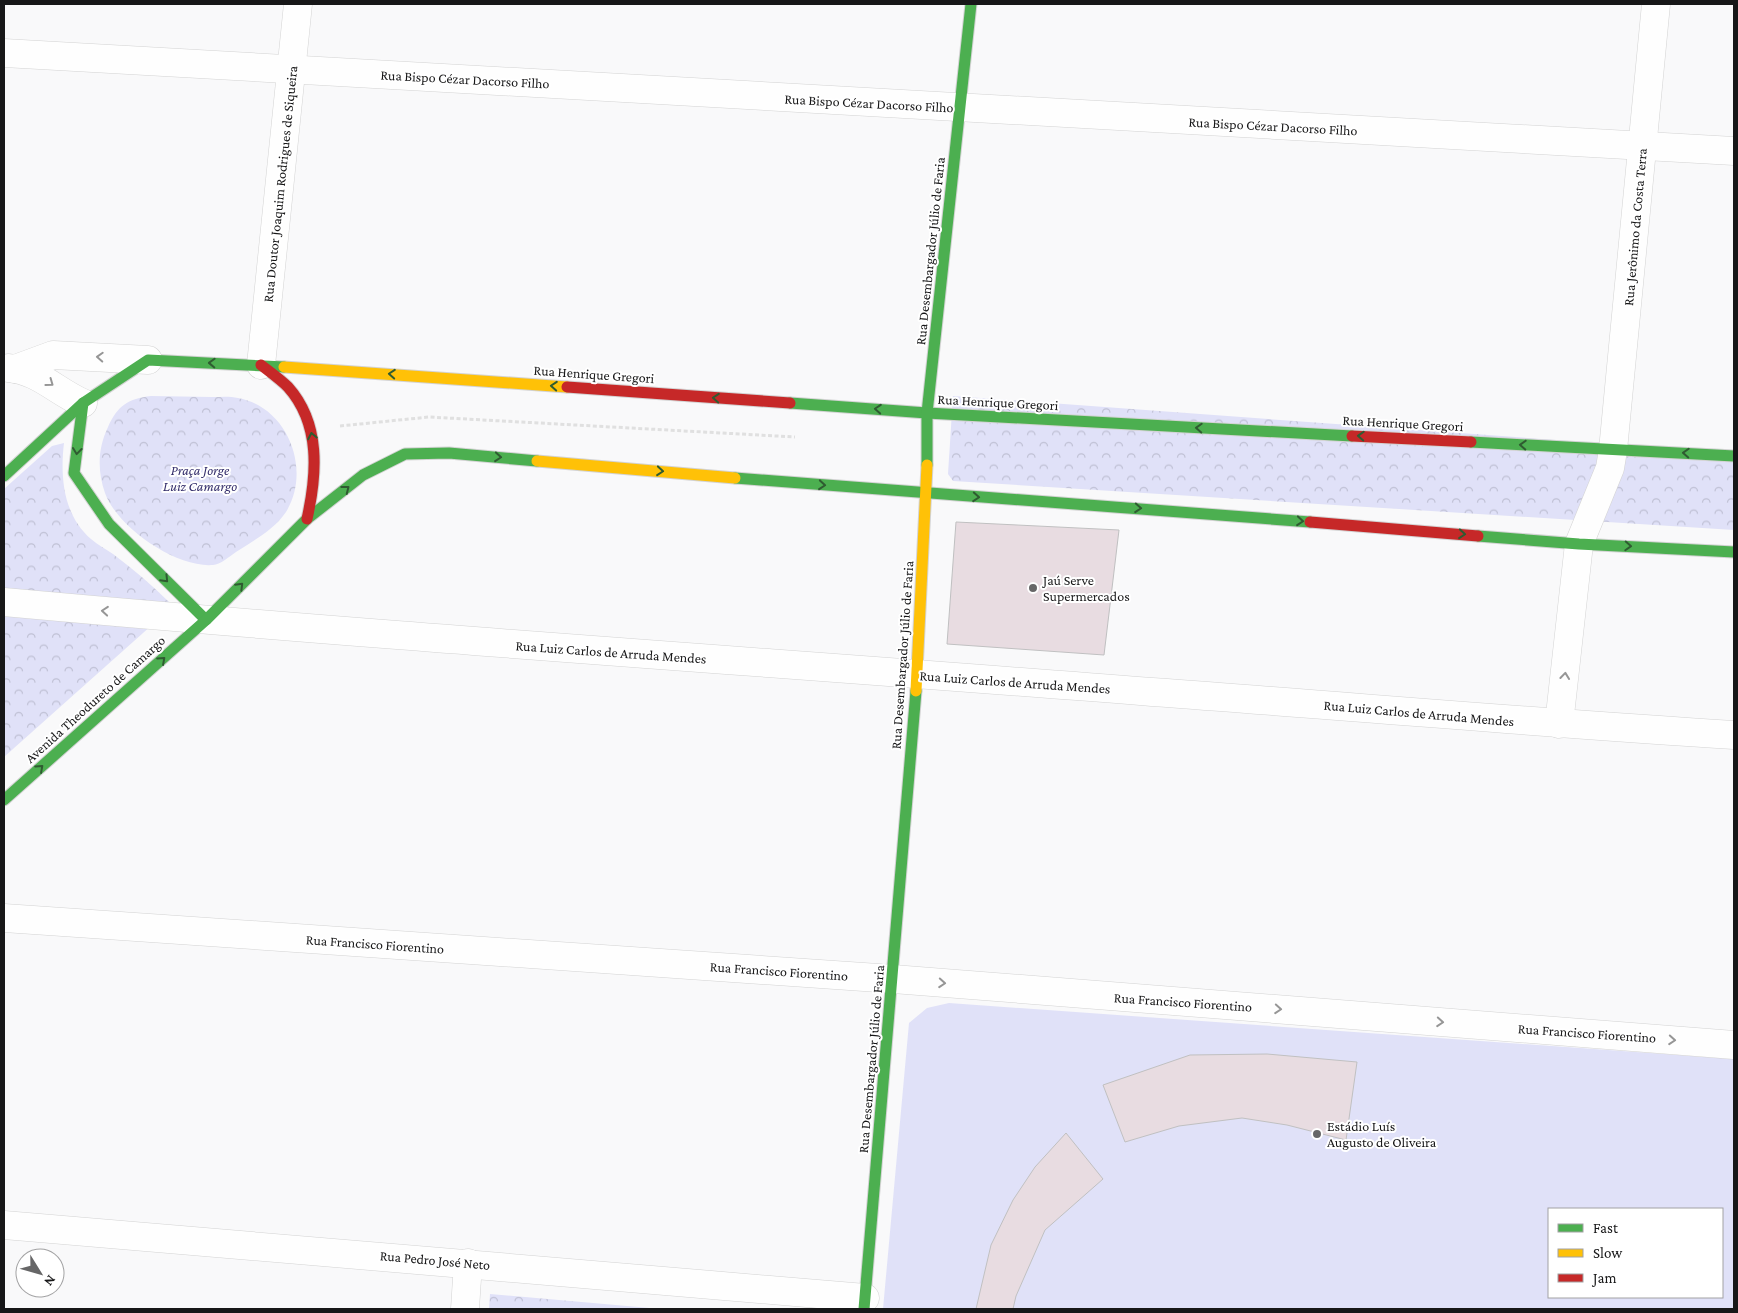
<svg xmlns="http://www.w3.org/2000/svg" width="1738" height="1313" viewBox="0 0 1738 1313" font-family="'Crimson Pro',serif">
	<defs>
		<pattern id="park-crowns" width="20" height="18" patternUnits="userSpaceOnUse" patternTransform="scale(1.25)"><rect width="20" height="18" fill="#e0e1f8"/><path d="M2 6a3 3 0 1 1 6 0M12 15a3 3 0 1 1 6 0" fill="none" stroke="#bfc0d4"/></pattern>
	</defs>
	<rect width="100%" height="100%" fill="#f9f9fa"/>
	<path fill="#e0e1f8" fill-rule="evenodd" d="M 949,1003 L 1734,1059 L 1734,1309 L 883,1309 L 909,1023 L 927,1008 ZM 1549,1209 L 1722,1209 L 1722,1297 L 1549,1297 Z"/>
	<g fill="url(#park-crowns)">
		<path d="M 151,396 C 171,396 192,397 212,397 C 220,397 230,396 238,398 C 288,407 312,470 286,512 C 274,530 254,540 236,552 C 230,556 220,565 213,565 C 176,568 117,527 105,493 C 97,470 98,448 108,427 C 118,405 128,399 151,396 Z"/>
		<path d="M 953,396 L 1734,453 L 1734,530 L 953,481 L 948,474 Z"/>
		<path d="M 64,443 C 60,476 63,515 91,539 C 98,545 106,549 113,554 C 133,569 152,585 169,602 L 166,610 L 4,594 L 4,489 L 52,446 Z"/>
		<path d="M 4,609 L 152,625 L 4,757 Z"/>
		<path d="M 490,1294 L 661,1309 L 489,1309 Z"/>
	</g>
	<g fill="#e8dce1" stroke="#c0c0c1">
		<path d="M 956,522 L 1119,530 L 1104,655 L 947,644 Z"/>
		<path d="M 1267,1054 L 1357,1062 L 1346,1140 L 1287,1125 L 1242,1118 L 1179,1126 L 1125,1142 L 1103,1085 L 1190,1055 Z"/>
		<path d="M 1066,1133 L 1103,1179 L 1045,1230 L 1016,1296 L 1013,1309 L 976,1309 L 991,1245 L 1013,1200 L 1035,1167 Z"/>
	</g>
	<g fill="none" stroke-linecap="round" stroke-linejoin="round">
		<g stroke="#d3d3d3" stroke-width="29">
			<g id="street">
				<path d="M 4,53 L 1734,151"/>
				<path d="M 261,365 L 298,4"/>
				<path d="M 8,368 C 38,370 57,392 83,403"/>
				<path d="M 15,369 L 53,355 L 148,360"/>
				<path d="M 4,602 C 386,637 769,662 1152,692 C 1346,706 1540,723 1734,735"/>
				<path d="M 1559,724 L 1579,544 L 1610,468 L 1613,450 L 1656,4"/>
				<path d="M 4,918 L 893,979 L 1734,1045"/>
				<path d="M 4,1225 L 865,1298"/>
				<path d="M 465,1309 L 468,1263"/>
			</g>
		</g>
		<g stroke="#d3d3d3" stroke-width="13">
			<g id="fast">
				<path d="M 83,403 L 74,473 L 109,524 L 206,620"/>
				<path d="M 790,403 L 927,413 L 1352,436"/>
				<path d="M 1471,442 L 1734,456"/>
				<path d="M 927,465 L 927,413 L 971,4"/>
				<path d="M 4,476 L 83,403 L 148,360 L 284,367"/>
				<path d="M 735,478 L 1310,522"/>
				<path d="M 1478,536 L 1579,544 L 1734,552"/>
				<path d="M 4,800 L 206,620 L 307,519 L 363,475 L 405,454 L 449,453 L 537,461"/>
				<path d="M 864,1309 L 916,691"/>
			</g>
		</g>
		<g stroke="#d3d3d3" stroke-width="13">
			<g id="slow">
				<path d="M 284,367 L 567,387"/>
				<path d="M 537,461 L 735,478"/>
				<path d="M 916,691 L 927,465"/>
			</g>
		</g>
		<g stroke="#d3d3d3" stroke-width="13">
			<g id="jam">
				<path d="M 261,365 C 270,372 280,379 288,387 C 321,424 317,474 307,519"/>
				<path d="M 567,387 L 790,403"/>
				<path d="M 1352,436 L 1471,442"/>
				<path d="M 1310,522 L 1478,536"/>
			</g>
		</g>
		<path stroke="#e0e0e0" stroke-width="3" stroke-dasharray="4 2.5" stroke-linecap="butt" d="M 340,426 L 429,417 L 795,437"/>
		<use href="#street" stroke="#fefefe" stroke-width="28"/>
		<use href="#fast" stroke="#4caf50" stroke-width="11"/>
		<use href="#slow" stroke="#ffc107" stroke-width="11"/>
		<use href="#jam" stroke="#c62828" stroke-width="11"/>
	</g>
	<defs><path id="oneway-chevron" d="M-2-3.5L2.5 0L-2 3.5" fill="none" stroke-width="1.6" stroke-linecap="round" stroke-linejoin="round" transform="scale(1.25)"/></defs>
	<g stroke="#969696">
		<use href="#oneway-chevron" transform="translate(100 357) rotate(-177)"/>
		<use href="#oneway-chevron" transform="translate(50 383) rotate(36)"/>
		<use href="#oneway-chevron" transform="translate(105 611) rotate(-175)"/>
		<use href="#oneway-chevron" transform="translate(1565 676) rotate(-84)"/>
		<use href="#oneway-chevron" transform="translate(942 983) rotate(4)"/>
		<use href="#oneway-chevron" transform="translate(1278 1009) rotate(4)"/>
		<use href="#oneway-chevron" transform="translate(1440 1022) rotate(4)"/>
		<use href="#oneway-chevron" transform="translate(1672 1040) rotate(4)"/>
	</g>
	<g stroke="#2f5b31">
		<use href="#oneway-chevron" transform="translate(212 363) rotate(-178)"/>
		<use href="#oneway-chevron" transform="translate(392 374) rotate(-176)"/>
		<use href="#oneway-chevron" transform="translate(554 386) rotate(-176)"/>
		<use href="#oneway-chevron" transform="translate(716 398) rotate(-176)"/>
		<use href="#oneway-chevron" transform="translate(878 409) rotate(-176)"/>
		<use href="#oneway-chevron" transform="translate(1199 428) rotate(-177)"/>
		<use href="#oneway-chevron" transform="translate(312 436) rotate(-101)"/>
		<use href="#oneway-chevron" transform="translate(1361 436) rotate(-177)"/>
		<use href="#oneway-chevron" transform="translate(1523 445) rotate(-177)"/>
		<use href="#oneway-chevron" transform="translate(77 451) rotate(97)"/>
		<use href="#oneway-chevron" transform="translate(1686 453) rotate(-177)"/>
		<use href="#oneway-chevron" transform="translate(498 457) rotate(5)"/>
		<use href="#oneway-chevron" transform="translate(660 471) rotate(5)"/>
		<use href="#oneway-chevron" transform="translate(822 485) rotate(5)"/>
		<use href="#oneway-chevron" transform="translate(346 489) rotate(-38)"/>
		<use href="#oneway-chevron" transform="translate(976 497) rotate(4)"/>
		<use href="#oneway-chevron" transform="translate(1138 508) rotate(4)"/>
		<use href="#oneway-chevron" transform="translate(1300 521) rotate(5)"/>
		<use href="#oneway-chevron" transform="translate(1462 534) rotate(5)"/>
		<use href="#oneway-chevron" transform="translate(1628 546) rotate(3)"/>
		<use href="#oneway-chevron" transform="translate(165 579) rotate(46)"/>
		<use href="#oneway-chevron" transform="translate(240 586) rotate(-45)"/>
		<use href="#oneway-chevron" transform="translate(162 660) rotate(-42)"/>
		<use href="#oneway-chevron" transform="translate(40 768) rotate(-42)"/>
	</g>
	<g fill="#666667" stroke="#fff" stroke-width="2">
		<circle cx="1033" cy="588" r="5"/>
		<circle cx="1317" cy="1134" r="5"/>
	</g>
	<g text-anchor="middle" stroke-width="4" stroke-linejoin="round" paint-order="stroke">
		<g font-size="14" fill="#171718" stroke="#fff">
			<text transform="translate(465 79) rotate(3)" y="5">Rua Bispo Cézar Dacorso Filho</text>
			<text transform="translate(869 103) rotate(3)" y="5">Rua Bispo Cézar Dacorso Filho</text>
			<text transform="translate(1273 126) rotate(3)" y="5">Rua Bispo Cézar Dacorso Filho</text>
			<text transform="translate(280 184) rotate(-84)" y="5">Rua Doutor Joaquim Rodrigues de Siqueira</text>
			<text transform="translate(1635 227) rotate(-85)" y="5">Rua Jerônimo da Costa Terra</text>
			<text transform="translate(930 251) rotate(-84)" y="5">Rua Desembargador Júlio de Faria</text>
			<text transform="translate(594 374) rotate(4)" y="5">Rua Henrique Gregori</text>
			<text transform="translate(998 402) rotate(3)" y="5">Rua Henrique Gregori</text>
			<text transform="translate(1403 423) rotate(3)" y="5">Rua Henrique Gregori</text>
			<text transform="translate(611 652) rotate(4)" y="5">Rua Luiz Carlos de Arruda Mendes</text>
			<text transform="translate(902 655) rotate(-86)" y="5">Rua Desembargador Júlio de Faria</text>
			<text transform="translate(1015 682) rotate(4)" y="5">Rua Luiz Carlos de Arruda Mendes</text>
			<text transform="translate(95 699) rotate(-42)" y="5">Avenida Theodureto de Camargo</text>
			<text transform="translate(1419 713) rotate(5)" y="5">Rua Luiz Carlos de Arruda Mendes</text>
			<text transform="translate(375 944) rotate(4)" y="5">Rua Francisco Fiorentino</text>
			<text transform="translate(779 971) rotate(4)" y="5">Rua Francisco Fiorentino</text>
			<text transform="translate(1183 1002) rotate(4)" y="5">Rua Francisco Fiorentino</text>
			<text transform="translate(1587 1033) rotate(4)" y="5">Rua Francisco Fiorentino</text>
			<text transform="translate(871 1059) rotate(-85)" y="5">Rua Desembargador Júlio de Faria</text>
			<text transform="translate(435 1260) rotate(5)" y="5">Rua Pedro José Neto</text>
		</g>
		<g font-size="14" font-style="italic" fill="#342e6b" stroke="#fff">
			<text x="200" y="475">Praça Jorge<tspan x="200" dy="16">Luiz Camargo</tspan></text>
		</g>
		<g font-size="14" fill="#171718" stroke="#fff" text-anchor="start">
			<text x="1043" y="585">Jaú Serve<tspan x="1043" dy="16">Supermercados</tspan></text>
			<text x="1327" y="1131">Estádio Luís<tspan x="1327" dy="16">Augusto de Oliveira</tspan></text>
		</g>
	</g>
	<rect width="1738" height="1313" fill="none" stroke="#171718" stroke-width="10"/>
	<rect x="1548" y="1208" width="175" height="90" fill="#ffffff" stroke="#a2a2a3"/>
	<rect x="1558" y="1224" width="25" height="8" fill="#4caf50" stroke="#a2a2a3"/>
	<text x="1593" y="1233" font-size="15" fill="#171718">Fast</text>
	<rect x="1558" y="1249" width="25" height="8" fill="#ffc107" stroke="#a2a2a3"/>
	<text x="1593" y="1258" font-size="15" fill="#171718">Slow</text>
	<rect x="1558" y="1274" width="25" height="8" fill="#c62828" stroke="#a2a2a3"/>
	<text x="1593" y="1283" font-size="15" fill="#171718">Jam</text>
	<g transform="translate(40 1273) rotate(127)"><circle r="24" fill="#ffffff" stroke="#a2a2a3"/>
	<path d="M0-4L9 19L0 12L-9 19Z" fill="#666667"/>
	<text y="-8" font-size="14" font-weight="bold" text-anchor="middle" fill="#171718">N</text>
	</g>
</svg>
